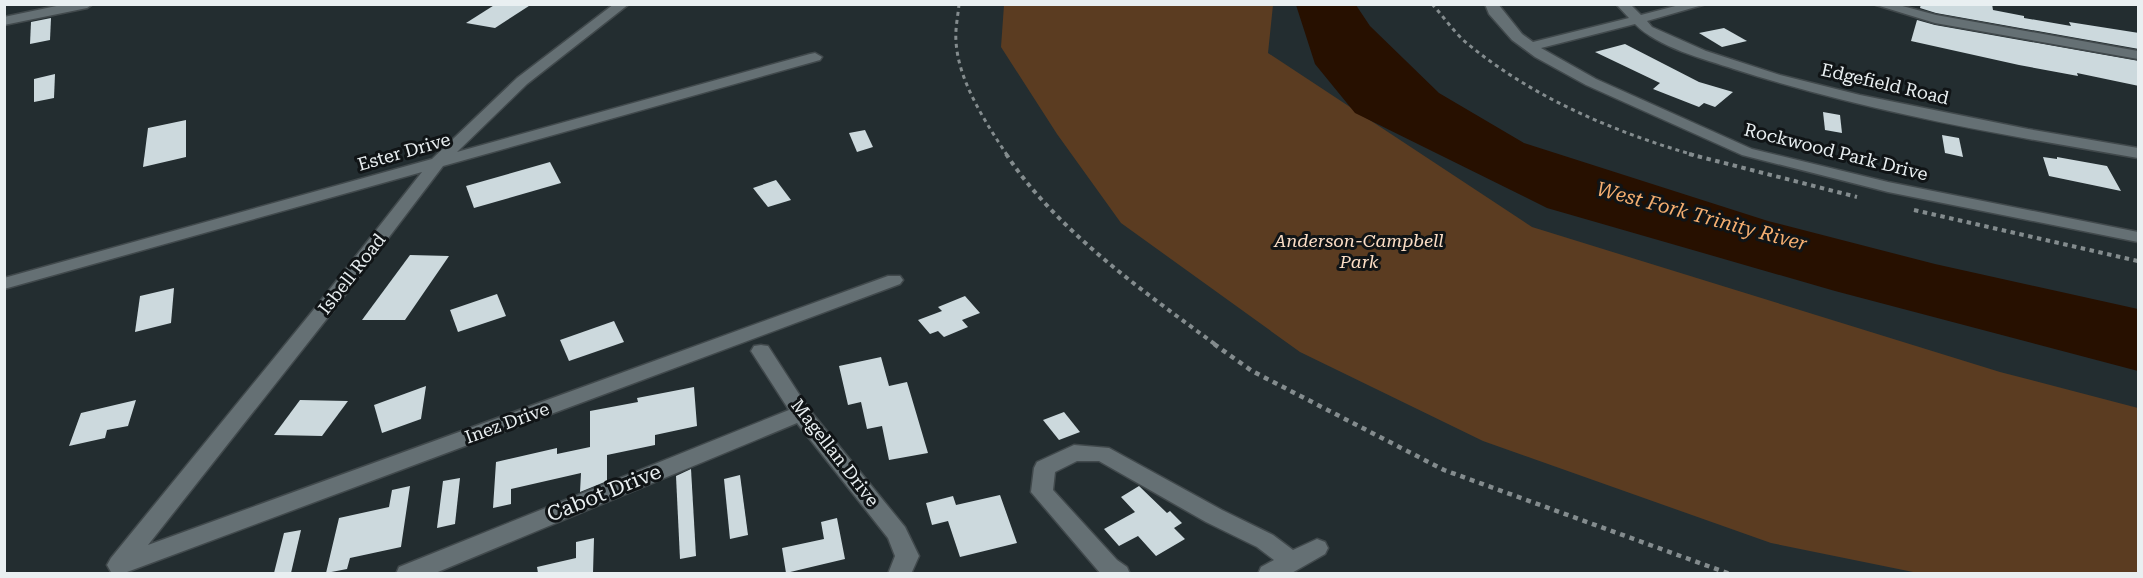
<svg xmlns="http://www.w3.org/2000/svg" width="2143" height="578" viewBox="0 0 2143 578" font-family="'Roboto Serif',serif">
	<rect width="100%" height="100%" fill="#232d30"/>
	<path fill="#5b3c21" d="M 1004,5 L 1273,5 L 1268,53 L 1532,227 L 2000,372 L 2138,408 L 2138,573 L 1918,573 L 1771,543 L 1483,441 L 1300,352 L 1121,223 L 1057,134 L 1001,47 Z"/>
	<path fill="#271000" d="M 1296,5 L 1356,5 L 1370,26 L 1439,93 L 1524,143 L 1768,221 L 1935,264 L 2138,309 L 2138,371 L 1835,291 L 1547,208 L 1355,113 L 1315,64 Z"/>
	<g fill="#ccd9dd">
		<path d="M 496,4 L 532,4 L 495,28 L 466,23 Z"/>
		<path d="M 1921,4 L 1992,4 L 1993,10 L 2024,16 L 2024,18 L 2071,26 L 2069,22 L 2139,33 L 2139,49 L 1936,13 L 1920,8 Z"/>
		<path d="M 51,18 L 50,40 L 30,44 L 31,22 Z"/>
		<path d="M 1917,20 L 1935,25 L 2139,61 L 2139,86 L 2077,73 L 2078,76 L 2019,65 L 1911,41 Z"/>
		<path d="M 1724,28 L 1747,41 L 1722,47 L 1699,33 Z"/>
		<path d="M 1625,44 L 1699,82 L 1733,92 L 1715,107 L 1704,103 L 1699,107 L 1653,89 L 1660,83 L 1595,52 Z"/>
		<path d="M 55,74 L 54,98 L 34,102 L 34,79 Z"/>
		<path d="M 1823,112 L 1840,115 L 1842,133 L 1825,130 Z"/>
		<path d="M 186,120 L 186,157 L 143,167 L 148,128 Z"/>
		<path d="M 865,130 L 873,147 L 857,152 L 849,133 Z"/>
		<path d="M 1942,135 L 1959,138 L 1963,157 L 1945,153 Z"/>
		<path d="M 2043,157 L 2057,159 L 2057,157 L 2107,166 L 2121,191 L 2049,176 Z"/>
		<path d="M 550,162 L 561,183 L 474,208 L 466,186 Z"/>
		<path d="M 776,180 L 791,200 L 768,207 L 753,188 Z"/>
		<path d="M 410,255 L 449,256 L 405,320 L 362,320 Z"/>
		<path d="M 174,288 L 171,323 L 135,332 L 140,296 Z"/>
		<path d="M 497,294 L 506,316 L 458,332 L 450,310 Z"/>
		<path d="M 965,296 L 980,313 L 962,320 L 968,327 L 944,337 L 938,331 L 930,334 L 918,320 L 942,311 L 938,307 Z"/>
		<path d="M 614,321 L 624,342 L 569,361 L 560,340 Z"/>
		<path d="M 881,357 L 889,386 L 907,382 L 928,453 L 889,460 L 882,426 L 867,429 L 861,402 L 848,405 L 839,366 Z"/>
		<path d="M 426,386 L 421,419 L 382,433 L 374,405 Z"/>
		<path d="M 694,387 L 697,426 L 655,435 L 655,445 L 607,455 L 607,481 L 580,492 L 581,473 L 511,489 L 511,504 L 493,508 L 496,462 L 557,448 L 557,454 L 590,447 L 590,411 L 638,402 L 637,398 Z"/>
		<path d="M 136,400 L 128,426 L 107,430 L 105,438 L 69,446 L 81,413 Z"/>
		<path d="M 300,400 L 348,401 L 322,436 L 274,435 Z"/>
		<path d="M 1064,412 L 1080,432 L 1059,440 L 1043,420 Z"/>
		<path d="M 691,469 L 696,556 L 680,559 L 676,476 Z"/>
		<path d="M 740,475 L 748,535 L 730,539 L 724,479 Z"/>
		<path d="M 460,478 L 455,524 L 437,528 L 443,481 Z"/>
		<path d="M 410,486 L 401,547 L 350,558 L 347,569 L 326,573 L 339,518 L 389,507 L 392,490 Z"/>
		<path d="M 1139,486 L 1167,513 L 1170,511 L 1182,523 L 1174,528 L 1185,539 L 1156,556 L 1138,536 L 1119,546 L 1104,529 L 1135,512 L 1121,497 Z"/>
		<path d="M 1000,495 L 1017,543 L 960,557 L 948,521 L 932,525 L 926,503 L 953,496 L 956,505 Z"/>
		<path d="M 837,518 L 845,559 L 786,573 L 782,548 L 824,539 L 821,522 Z"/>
		<path d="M 301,530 L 291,573 L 274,573 L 284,533 Z"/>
		<path d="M 594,538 L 593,573 L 538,573 L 537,567 L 576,558 L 576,542 Z"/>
	</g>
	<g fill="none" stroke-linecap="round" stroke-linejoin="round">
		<g stroke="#41494c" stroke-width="3">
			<g id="minor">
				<path d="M 66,4 L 93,4 L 87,8 L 4,25 L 4,17 Z"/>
				<path d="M 614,4 L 629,4 L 527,84 L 457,152 L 810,54 L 815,53 L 822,57 L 820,60 L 443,166 L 329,316 L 148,545 L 888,276 L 900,276 L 903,280 L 900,284 L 127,572 L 122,574 L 111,572 L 107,565 L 111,558 L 315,308 L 422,172 L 4,289 L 4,278 L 432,159 L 517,78 Z"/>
				<path d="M 1485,4 L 1498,4 L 1522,34 L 1533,42 L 1629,18 L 1616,4 L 1630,4 L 1641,15 L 1683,4 L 1706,4 L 1647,21 L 1652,27 L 1706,51 L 1780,75 L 1860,95 L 2028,129 L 2138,148 L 2138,158 C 2002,135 1865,111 1734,69 C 1704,59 1657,47 1635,24 L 1541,48 L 1596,79 L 1752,149 L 1888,182 L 2138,232 L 2138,242 L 1888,192 L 1742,155 L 1586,85 L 1535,57 L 1512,40 L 1489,14 Z"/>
				<path d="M 1873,4 L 1895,4 L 1936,15 L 2138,51 L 2138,59 L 1935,23 Z"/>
				<path d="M 761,345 L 768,346 L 808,408 L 905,527 L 919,556 L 911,574 L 888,574 L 895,556 L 888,538 L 797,423 L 433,574 L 396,574 L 399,567 L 789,410 L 751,351 L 754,346 Z"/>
				<path d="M 1074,445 L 1109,448 L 1222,510 L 1273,535 L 1293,550 L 1317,539 L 1325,542 L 1328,548 L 1325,554 L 1290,574 L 1258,574 L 1261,567 L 1274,560 L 1257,547 L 1206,522 L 1099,461 L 1077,461 L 1055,472 L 1053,490 L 1117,560 L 1127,567 L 1130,574 L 1101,574 L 1031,492 L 1034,468 L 1037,462 Z"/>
			</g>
		</g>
		<g stroke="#848c8e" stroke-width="3" stroke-dasharray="4 4" stroke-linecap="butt">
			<path d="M 959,4 C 958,16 955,29 956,41 C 958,81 986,123 1007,155"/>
			<path d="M 1432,4 C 1444,17 1455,34 1469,45 C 1534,98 1614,132 1694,155"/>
		</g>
		<g stroke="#848c8e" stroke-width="4" stroke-dasharray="4.5 4.5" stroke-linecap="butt">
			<path d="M 1006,154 C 1057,231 1143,291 1216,345"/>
			<path d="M 1689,154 L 1857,197"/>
			<path d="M 1914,210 L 2138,261"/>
		</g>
		<path stroke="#848c8e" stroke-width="4.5" stroke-dasharray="5 5" stroke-linecap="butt" d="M 1214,344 L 1252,371 L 1444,470 L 1730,574"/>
		<use href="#minor" fill="#657074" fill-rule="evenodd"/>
	</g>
	<g text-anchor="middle" stroke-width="6" stroke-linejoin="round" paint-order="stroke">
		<g font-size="18" fill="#e9eff1" stroke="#101416">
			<text transform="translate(1885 84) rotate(13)" y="6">Edgefield Road</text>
			<text transform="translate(404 152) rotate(-16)" y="6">Ester Drive</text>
			<text transform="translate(1836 152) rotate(14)" y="6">Rockwood Park Drive</text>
			<text transform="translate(352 274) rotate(-52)" y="6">Isbell Road</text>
			<text transform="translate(507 423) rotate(-20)" y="6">Inez Drive</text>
			<text transform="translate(835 453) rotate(52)" y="6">Magellan Drive</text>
		</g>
		<g font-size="18" font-style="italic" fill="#fbddc5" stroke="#101416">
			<text x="1359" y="247">Anderson-Campbell<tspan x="1359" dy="21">Park</tspan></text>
		</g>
		<g font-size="20" font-style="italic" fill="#f4ae70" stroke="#101416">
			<text transform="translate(1702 216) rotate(15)" y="7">West Fork Trinity River</text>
		</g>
		<g font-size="21" fill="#e9eff1" stroke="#101416">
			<text transform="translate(604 493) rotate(-22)" y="7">Cabot Drive</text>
		</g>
	</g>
	<rect width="2143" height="578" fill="none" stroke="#e9eff1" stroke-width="12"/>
</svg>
